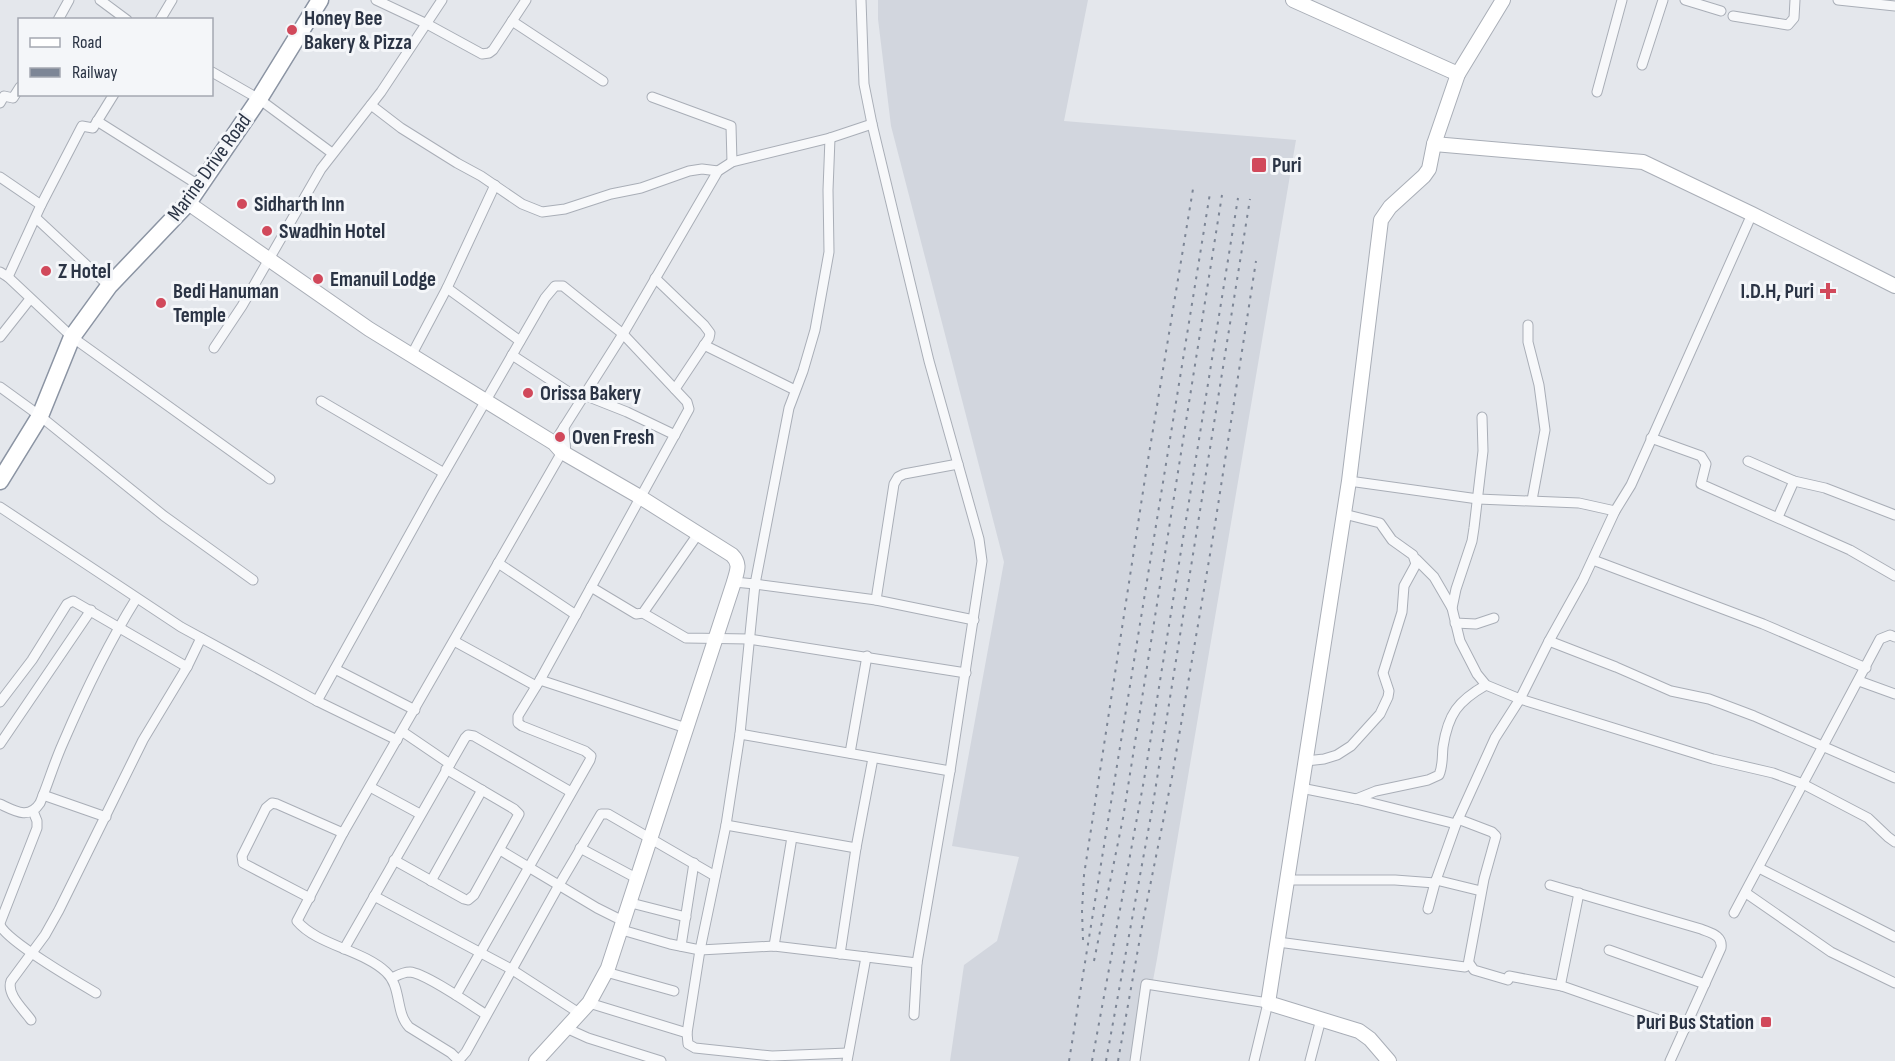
<svg xmlns="http://www.w3.org/2000/svg" width="1895" height="1061" viewBox="0 0 1895 1061" font-family="'Sofia Sans Condensed',sans-serif">
	<rect width="100%" height="100%" fill="#e4e7ec"/>
	<path fill="#d2d6de" d="M 878,0 L 1088,0 L 1064,121 L 1296,140 L 1157,959 L 1138,1061 L 950,1061 L 964,965 L 997,941 L 1019,857 L 952,846 L 1004,562 L 891,126 L 878,19 Z"/>
	<g fill="none" stroke-linecap="round" stroke-linejoin="round">
		<g stroke="#a9aeb7" stroke-width="11">
			<g id="street">
				<path d="M 100,0 L 127,20"/>
				<path d="M 376,0 L 427,24 L 482,54 L 489,53 L 493,50 L 526,0"/>
				<path d="M 861,0 L 864,84 L 872,124 L 929,361 L 979,539 L 982,561 L 950,771 L 917,963 L 914,1015"/>
				<path d="M 1685,0 L 1721,11"/>
				<path d="M 1838,0 L 1895,6"/>
				<path d="M 1733,16 L 1788,25 L 1794,18 L 1795,0"/>
				<path d="M 58,20 L 69,0"/>
				<path d="M 160,20 L 172,0"/>
				<path d="M 512,21 L 603,81"/>
				<path d="M 1642,65 L 1663,0"/>
				<path d="M 212,72 L 259,99 L 332,153"/>
				<path d="M 1597,92 L 1622,0"/>
				<path d="M 652,97 L 731,126 L 732,162"/>
				<path d="M 0,103 L 4,96 L 13,98 L 20,87"/>
				<path d="M 371,105 L 401,128 L 457,163 L 481,176 L 522,204 L 542,212 L 565,209 L 611,194 L 641,188 L 689,171 L 702,169 L 718,171"/>
				<path d="M 97,121 L 200,186"/>
				<path d="M 0,177 L 41,205"/>
				<path d="M 36,218 L 109,286"/>
				<path d="M 0,272 L 8,277 L 72,337 L 270,479"/>
				<path d="M 8,277 L 41,205 L 82,126 L 93,128 L 114,94"/>
				<path d="M 655,278 L 704,325 L 710,333 L 709,338 L 675,389"/>
				<path d="M 447,288 L 520,341"/>
				<path d="M 1528,325 L 1528,342 L 1539,385 L 1545,430 L 1532,500"/>
				<path d="M 0,337 L 30,299"/>
				<path d="M 704,345 L 795,390"/>
				<path d="M 214,348 L 242,306 L 321,169 L 381,92 L 442,0"/>
				<path d="M 412,354 L 447,288 L 495,185"/>
				<path d="M 512,355 L 581,400"/>
				<path d="M 0,387 L 40,416 L 164,516 L 253,580"/>
				<path d="M 584,395 L 627,412 L 675,435"/>
				<path d="M 321,401 L 444,473"/>
				<path d="M 1482,417 L 1483,451 L 1474,528 L 1472,541 L 1456,589 L 1452,608 L 1460,641 L 1477,674 L 1486,685 L 1520,699 L 1713,759 L 1773,773 L 1803,784 L 1868,818 L 1888,837 L 1895,842"/>
				<path d="M 564,427 L 566,454"/>
				<path d="M 1651,438 L 1701,456 L 1706,464 L 1701,484 L 1850,550 L 1895,576"/>
				<path d="M 554,443 L 623,334 L 718,171 L 732,162 L 830,138 L 872,124"/>
				<path d="M 1748,461 L 1794,481 L 1825,488 L 1895,515"/>
				<path d="M 1349,481 L 1478,499 L 1579,503 L 1615,511"/>
				<path d="M 0,507 L 181,627 L 317,701 L 397,740"/>
				<path d="M 1778,517 L 1794,481"/>
				<path d="M 1416,559 L 1434,577 L 1452,608"/>
				<path d="M 1593,560 L 1763,624 L 1866,668"/>
				<path d="M 498,563 L 576,615"/>
				<path d="M 734,582 L 755,584 L 789,408 L 803,371 L 815,330 L 829,252 L 828,190 L 830,138"/>
				<path d="M 591,587 L 636,614 L 643,613 L 698,534"/>
				<path d="M 876,600 L 894,484 L 898,477 L 904,474 L 958,464"/>
				<path d="M 643,613 L 686,638 L 749,639 L 966,673"/>
				<path d="M 1455,623 L 1476,624 L 1494,618"/>
				<path d="M 454,641 L 536,686"/>
				<path d="M 1549,641 L 1616,667 L 1671,691 L 1709,699 L 1754,716 L 1895,778"/>
				<path d="M 335,669 L 415,710"/>
				<path d="M 540,680 L 686,728"/>
				<path d="M 1859,681 L 1895,694"/>
				<path d="M 317,701 L 432,494 L 545,298 L 555,286 L 563,286 L 623,334 L 687,402 L 689,409 L 540,680 L 518,716 L 518,723 L 522,726 L 585,751 L 591,756 L 590,760 L 456,995"/>
				<path d="M 0,702 L 32,660 L 67,604 L 73,601 L 187,667"/>
				<path d="M 403,732 L 450,764"/>
				<path d="M 740,734 L 950,771"/>
				<path d="M 0,744 L 91,610"/>
				<path d="M 850,753 L 867,656"/>
				<path d="M 1306,761 L 1324,759 L 1337,755 L 1351,746 L 1380,714 L 1388,697 L 1389,691 L 1383,673 L 1402,612 L 1404,586 L 1416,564 L 1413,555 L 1392,540 L 1380,523 L 1344,514"/>
				<path d="M 370,787 L 420,814"/>
				<path d="M 1301,788 L 1356,799 L 1456,824"/>
				<path d="M 43,795 L 106,817"/>
				<path d="M 1356,799 L 1376,791 L 1428,780 L 1439,775 C 1443,766 1442,757 1443,747 C 1448,714 1458,701 1486,685"/>
				<path d="M 0,804 C 15,811 29,820 40,803 C 48,784 54,763 63,743 C 84,694 108,644 136,599"/>
				<path d="M 726,825 L 856,848"/>
				<path d="M 580,848 L 638,879"/>
				<path d="M 500,850 L 597,908 L 625,922"/>
				<path d="M 394,860 L 464,899 L 468,900 L 474,895 L 519,814 L 514,809 L 446,769"/>
				<path d="M 1759,868 L 1895,937"/>
				<path d="M 1287,880 L 1395,880 L 1435,883"/>
				<path d="M 1436,880 L 1481,891"/>
				<path d="M 431,881 L 482,790"/>
				<path d="M 1550,885 L 1701,929 C 1710,933 1723,935 1721,948 L 1670,1061"/>
				<path d="M 1579,893 L 1561,982 L 1562,986 L 1685,1029"/>
				<path d="M 1746,893 L 1831,952 L 1895,983"/>
				<path d="M 374,896 L 511,969 L 579,1013"/>
				<path d="M 310,898 L 243,863 L 242,856 L 266,808 L 272,803 L 277,804 L 343,833"/>
				<path d="M 631,903 L 686,917"/>
				<path d="M 1428,909 L 1435,883 L 1456,824 L 1495,738 L 1520,699 L 1549,641 L 1583,580 L 1615,511 L 1631,485 L 1752,214"/>
				<path d="M 1734,913 L 1880,639 L 1890,635 L 1895,637"/>
				<path d="M 0,923 L 37,828 L 37,821 L 33,811"/>
				<path d="M 0,925 C 7,941 77,982 96,993"/>
				<path d="M 622,930 L 670,944 L 700,950 L 774,946 L 917,963"/>
				<path d="M 1278,942 L 1465,967 L 1468,965 L 1484,879 L 1496,836 L 1492,832 L 1458,819"/>
				<path d="M 681,946 L 694,863"/>
				<path d="M 774,946 L 792,837"/>
				<path d="M 344,949 L 465,738 L 468,735 L 474,736 L 571,792"/>
				<path d="M 1609,950 L 1705,984"/>
				<path d="M 840,954 L 856,848 L 873,758"/>
				<path d="M 1469,963 L 1474,970 L 1508,980"/>
				<path d="M 606,972 L 674,991"/>
				<path d="M 1509,976 L 1562,986"/>
				<path d="M 392,978 C 398,975 403,972 410,972 C 425,973 471,1005 485,1014"/>
				<path d="M 589,1003 L 687,1033"/>
				<path d="M 31,1020 C 24,1010 6,994 11,981 L 45,935 L 59,910 L 143,740 L 187,667 L 201,638"/>
				<path d="M 566,1028 L 588,1038 L 661,1061"/>
				<path d="M 848,1053 L 772,1056 L 695,1048 L 688,1044 L 687,1033 L 700,950 L 726,825 L 740,734 L 755,584 L 876,600 L 974,620"/>
				<path d="M 459,1060 L 466,1052 L 559,885 L 601,814 L 608,814 L 715,876"/>
				<path d="M 459,1061 L 451,1053 L 409,1027 C 395,1012 402,987 386,972 C 363,950 317,945 297,921 L 343,833 L 562,452"/>
				<path d="M 847,1061 L 866,957"/>
				<path d="M 1135,1061 L 1146,984 L 1268,1003 L 1254,1061"/>
				<path d="M 1310,1061 L 1321,1019"/>
			</g>
		</g>
		<g stroke="#a9aeb7" stroke-width="16">
			<g id="secondary">
				<path d="M 1293,0 L 1458,74"/>
				<path d="M 1434,144 L 1643,162 L 1752,214 L 1895,286"/>
				<path d="M 188,203 L 369,329 L 554,443 L 562,452 L 640,497 L 732,555 C 741,564 737,571 734,582 L 608,968 L 589,1003 L 536,1061"/>
				<path d="M 1389,1061 L 1370,1039 L 1359,1031 L 1268,1003 L 1349,481 L 1381,220 L 1390,207 L 1424,176 L 1429,169 L 1434,144 L 1458,74 L 1503,0"/>
			</g>
		</g>
		<g stroke="#8b94a3" stroke-width="19">
			<path id="highway" d="M 0,481 L 40,416 L 72,337 L 109,286 L 188,203 L 259,99 L 320,0"/>
		</g>
		<use href="#street" stroke="#f7f8fa" stroke-width="9"/>
		<use href="#secondary" stroke="#fff" stroke-width="14"/>
		<use href="#highway" stroke="#fff" stroke-width="16"/>
		<g stroke="#7d8696" stroke-width="2" stroke-dasharray="3 6" stroke-linecap="butt">
			<path d="M 1083,940 L 1082,911 L 1084,875 L 1146,472 L 1193,189"/>
			<path d="M 1094,961 L 1123,818 L 1222,195"/>
			<path d="M 1069,1061 L 1210,193"/>
			<path d="M 1092,1061 L 1144,780 L 1238,198"/>
			<path d="M 1106,1061 L 1152,810 L 1250,199"/>
			<path d="M 1118,1061 L 1143,921 L 1172,777 L 1214,531 L 1256,261"/>
		</g>
	</g>
	<g fill="#d1495b" stroke="#f4f6f9" stroke-width="2">
		<circle cx="292" cy="30" r="6"/>
		<rect x="1251" y="157" width="16" height="16" rx="3"/>
		<circle cx="242" cy="204" r="6"/>
		<circle cx="267" cy="231" r="6"/>
		<circle cx="46" cy="271" r="6"/>
		<circle cx="318" cy="279" r="6"/>
		<path d="M1825 282h6v6h6v6h-6v6h-6v-6h-6v-6h6z"/>
		<circle cx="161" cy="303" r="6"/>
		<circle cx="528" cy="393" r="6"/>
		<circle cx="560" cy="437" r="6"/>
		<rect x="1760" y="1016" width="12" height="12" rx="3"/>
	</g>
	<g text-anchor="middle" stroke-width="6" stroke-linejoin="round" paint-order="stroke">
		<g font-size="21" font-weight="bold" fill="#2b3445" stroke="#f4f6f9" text-anchor="start">
			<text x="304" y="25">Honey Bee<tspan x="304" dy="24">Bakery &amp; Pizza</tspan></text>
			<text x="1272" y="172">Puri</text>
			<text x="254" y="211">Sidharth Inn</text>
			<text x="279" y="238">Swadhin Hotel</text>
			<text x="58" y="278">Z Hotel</text>
			<text x="330" y="286">Emanuil Lodge</text>
			<text x="173" y="298">Bedi Hanuman<tspan x="173" dy="24">Temple</tspan></text>
			<text x="1814" y="298" text-anchor="end">I.D.H, Puri</text>
			<text x="540" y="400">Orissa Bakery</text>
			<text x="572" y="444">Oven Fresh</text>
			<text x="1754" y="1029" text-anchor="end">Puri Bus Station</text>
		</g>
		<g font-size="21" fill="#2b3445" stroke="#f4f6f9">
			<text transform="translate(209 167) rotate(-54)" y="7">Marine Drive Road</text>
		</g>
	</g>
	<rect x="18" y="18" width="195" height="78" fill="#f4f6f9" stroke="#a4a8b1" stroke-width="1.5"/>
	<rect x="30" y="38" width="30" height="9" fill="#ffffff" stroke="#a4a8b1" stroke-width="1.5"/>
	<text x="72" y="48" font-size="18" fill="#2b3445">Road</text>
	<rect x="30" y="68" width="30" height="9" fill="#7d8696" stroke="#a4a8b1" stroke-width="1.5"/>
	<text x="72" y="78" font-size="18" fill="#2b3445">Railway</text>
</svg>
